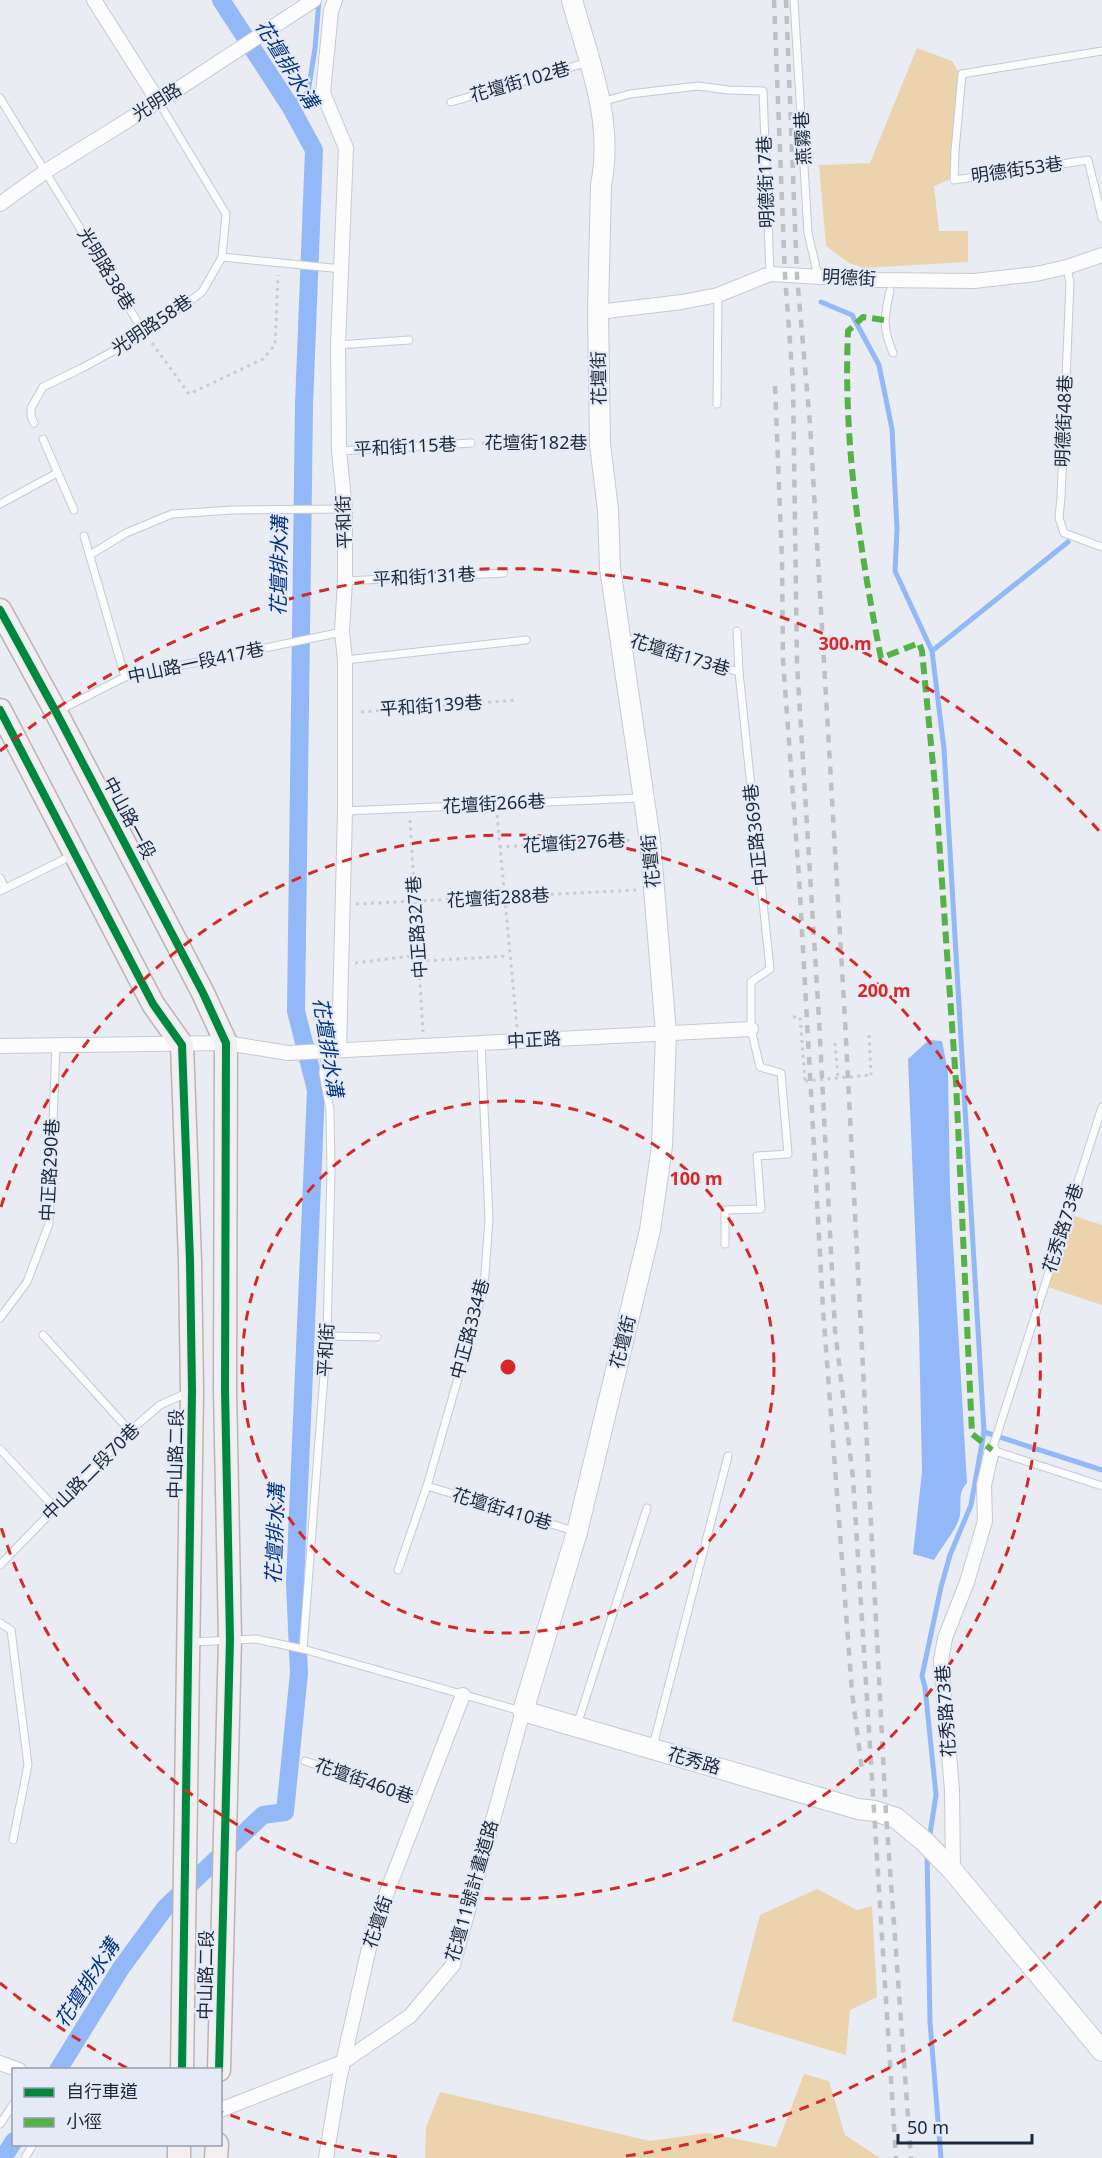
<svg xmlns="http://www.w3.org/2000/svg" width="1102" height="2158" viewBox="0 0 1102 2158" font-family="'Noto Sans','Noto Sans TC',sans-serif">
	<rect width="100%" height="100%" fill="#e9ecf2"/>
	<g fill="#ebd4ad">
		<path d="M 917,48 L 952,61 L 964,82 L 951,179 L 934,186 L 939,231 L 968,231 L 968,262 L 863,268 L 849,263 L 826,246 L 819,165 L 870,163 Z"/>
		<path d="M 1072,1215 L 1102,1225 L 1102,1305 L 1048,1287 Z"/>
		<path d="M 817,1889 L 857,1910 L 872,1906 L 877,1997 L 850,2010 L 846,2055 L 732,2021 L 760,1915 Z"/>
		<path d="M 804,2074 L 829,2081 L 845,2135 L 880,2158 L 425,2158 L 426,2127 L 440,2092 L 650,2141 L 707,2133 L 776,2147 Z"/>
	</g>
	<path fill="#93b8f7" d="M 929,1040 L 942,1041 L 948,1072 L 950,1191 L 967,1483 C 956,1494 963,1507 959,1519 C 955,1531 941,1548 934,1560 L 913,1554 L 922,1472 L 919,1327 L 908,1059 Z"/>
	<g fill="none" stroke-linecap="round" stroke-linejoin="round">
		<g stroke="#93b8f7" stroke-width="5">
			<path d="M 290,106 L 308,92 L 315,48 L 319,0"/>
			<path d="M 821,302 L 852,315 L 879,365 L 892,429 L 897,529 L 895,571 L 932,651"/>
			<path d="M 984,1432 L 1102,1470"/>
			<path d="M 929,1840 L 936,1795 L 925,1687 L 922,1676 L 941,1587 L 950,1555 L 971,1505 L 984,1432 L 944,749 L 932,651 L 1068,542"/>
			<path d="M 927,1852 L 930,2022 L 941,2158"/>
		</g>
		<g stroke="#93b8f7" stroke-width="18">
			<path d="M 58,2070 L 121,1968 L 165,1908 L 263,1815 L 285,1812 L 299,1673 L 295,1583 L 316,1090 L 296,1011 L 304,405 L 314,150 L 290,106 L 221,0"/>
			<path d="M 3,2158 L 14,2141"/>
		</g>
		<g stroke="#c3cad6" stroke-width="9">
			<g id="lane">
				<path d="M 794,0 L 808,233 L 818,276"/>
				<path d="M 1102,51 L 962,74 L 955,151 L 954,180 L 1088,160 L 1102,218"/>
				<path d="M 0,98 L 145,334"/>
				<path d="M 451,102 L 589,62"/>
				<path d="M 601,102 L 630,94 L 698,86 L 728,90 L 763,91 L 770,274"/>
				<path d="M 222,257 L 342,269"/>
				<path d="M 1067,267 L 1070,283 L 1061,497 L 1059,518 L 1064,533 L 1102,547"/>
				<path d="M 890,291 C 884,318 882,326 893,353"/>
				<path d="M 338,345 L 409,340"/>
				<path d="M 717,404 L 718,295"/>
				<path d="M 34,423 L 31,416 L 31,408 L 43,387 L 82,368 L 145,334 L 202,292 L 222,257 L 226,214 L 158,101"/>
				<path d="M 43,439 L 74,510"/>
				<path d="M 339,451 L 471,443"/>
				<path d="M 0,504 L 57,473"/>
				<path d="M 84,536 L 125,677"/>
				<path d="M 90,555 L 126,533 L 172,514 L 232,510 L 345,509"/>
				<path d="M 345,581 L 504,573"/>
				<path d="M 624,638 L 739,672"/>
				<path d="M 345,660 L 526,640"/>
				<path d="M 58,711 L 125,677 L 342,632"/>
				<path d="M 345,811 L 640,798"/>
				<path d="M 0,878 L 5,888"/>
				<path d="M 0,891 L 71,856"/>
				<path d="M 1102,1107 L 992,1450 L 1102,1486"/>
				<path d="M 725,1244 L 725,1210 L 761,1209 L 757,1156 L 788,1154 L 781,1073 L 760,1067 L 751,1029 L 751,982 L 770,969 L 739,672 L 737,631"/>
				<path d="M 0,1318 L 27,1282 L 49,1224 L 56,1045"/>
				<path d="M 43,1335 L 130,1431"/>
				<path d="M 327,1336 L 377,1337"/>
				<path d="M 0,1449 L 55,1508"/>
				<path d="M 427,1486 L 574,1531"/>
				<path d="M 0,1565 L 130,1431 L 160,1405 L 189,1392"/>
				<path d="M 398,1570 L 427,1486 L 484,1288 L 489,1219 L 481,1043"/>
				<path d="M 0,1623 L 11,1630 L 28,1765 L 13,1840"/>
				<path d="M 191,1642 L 256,1639 L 303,1649 L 521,1711"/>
				<path d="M 303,1649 L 327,1336 L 331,1171 L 330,1110 L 323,1073 L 326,1050"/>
				<path d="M 577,1725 L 647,1508"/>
				<path d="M 653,1746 L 728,1456"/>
				<path d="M 305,1761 L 423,1801"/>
				<path d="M 0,2124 L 14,2103"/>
				<path d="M 25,2158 L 33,2144"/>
			</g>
		</g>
		<g stroke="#c3cad6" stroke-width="16">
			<g id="street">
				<path d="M 94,0 L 158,101"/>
				<path d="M 335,0 L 331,11 L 323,93 L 346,148 L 338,345 L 339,451 L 345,509 L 345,581 L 342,632 L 345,660 L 345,811 L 339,1050"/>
				<path d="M 0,204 L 46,171 L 175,91 L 314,0"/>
				<path d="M 598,312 L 682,302 L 718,295 L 770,274 L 877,280 L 974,281 L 1036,274 L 1067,267 L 1102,255"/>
				<path d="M 0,1046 L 226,1043 L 288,1053 L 751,1029"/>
				<path d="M 953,1871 L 952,1790 L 941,1661 L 945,1638 L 967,1582 L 985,1521 L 984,1485 L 992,1450"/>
				<path d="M 0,2063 L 19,2070"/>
				<path d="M 220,2110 L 343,2062 L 410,2016 L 453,1965 L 523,1711"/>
				<path d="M 326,2158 L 339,2080 L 374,1926 L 463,1695"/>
			</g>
		</g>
		<g stroke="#c3cad6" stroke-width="22">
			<path id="secondary" d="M 572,0 C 589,62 614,120 601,185 L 598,312 L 600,444 L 608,510 L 610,568 L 650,840 L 666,1033 L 662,1146 L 650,1230 L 577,1532 L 523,1711 L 858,1809 L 875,1811 L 896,1818 L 925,1842 L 953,1871 L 1102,2051"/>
		</g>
		<g stroke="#bbb3b7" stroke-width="25">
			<g id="primary">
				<path d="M 0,610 L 56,712 L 203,993 L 226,1043 L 225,1390 L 230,1639 L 219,2070"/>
				<path d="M 0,710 L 153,1004 L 182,1045 L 190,1261 L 192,1391 L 182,2070"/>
				<path d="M 179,2158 L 179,2144"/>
				<path d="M 216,2158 L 217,2144"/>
			</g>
		</g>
		<g stroke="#c8cccf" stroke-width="3" stroke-dasharray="3 4.5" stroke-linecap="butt">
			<path d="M 152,343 L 189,394 L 263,359 L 275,345 L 278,275"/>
			<path d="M 482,443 L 583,444"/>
			<path d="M 361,712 L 518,700"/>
			<path d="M 497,815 L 517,1027"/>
			<path d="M 410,820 L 423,1032"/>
			<path d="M 499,847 L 632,840"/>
			<path d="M 356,904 L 637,890"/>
			<path d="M 419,961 L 509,956"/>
			<path d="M 355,963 L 419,955"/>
			<path d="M 793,1017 L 800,1017 L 805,1081"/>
			<path d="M 869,1035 L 871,1075"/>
			<path d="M 835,1043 L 838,1078"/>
		</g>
		<use href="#lane" stroke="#fcfcfd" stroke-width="7"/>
		<use href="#street" stroke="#fcfcfd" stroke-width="14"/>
		<use href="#secondary" stroke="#fcfcfd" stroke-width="20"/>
		<use href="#primary" stroke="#f3eeef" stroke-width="22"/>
		<g stroke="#bec1c3" stroke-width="4.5" stroke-dasharray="8 8" stroke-linecap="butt">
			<path d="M 774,0 L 785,276 L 793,383 L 797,664 L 819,1019 L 835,1330 L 853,1478 L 896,2158"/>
			<path d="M 786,0 L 797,276 L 810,424 L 845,1020 L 886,1814 L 911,2158"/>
			<path d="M 775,386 L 782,560 L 783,660 L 799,877 L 823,1309 L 852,1692 L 862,1770"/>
		</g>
		<path stroke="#c8cccf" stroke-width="3" stroke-dasharray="3 4.5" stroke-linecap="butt" d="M 805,1081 L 871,1075"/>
		<path stroke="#55b246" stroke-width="6" stroke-dasharray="12 6" stroke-linecap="butt" d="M 884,320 L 863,317 L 848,331 C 843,440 860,551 881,658 L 919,643 L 922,651 L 936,796 L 956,1082 L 972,1434 L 992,1450"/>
		<g stroke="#e5ebf6" stroke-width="11">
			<g id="cycleway">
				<path d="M 0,610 L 56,712 L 203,993 L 226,1043 L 225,1390 L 230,1639 L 219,2070"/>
				<path d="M 0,710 L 153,1004 L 182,1045 L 190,1261 L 192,1391 L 182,2070"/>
			</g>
		</g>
		<use href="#cycleway" stroke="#00873e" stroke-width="8"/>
	</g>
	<g fill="none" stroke="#d62828" stroke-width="3" stroke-dasharray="10 8">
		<circle cx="508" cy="1367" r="266"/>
		<path d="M1 1207A532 532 0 1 1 1 1527"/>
		<path d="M1101 1901A798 798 0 0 1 619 2157M397 2157A798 798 0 0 1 222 2112M127 2068A798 798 0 0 1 0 1983M0 751A798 798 0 0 1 1101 833"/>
	</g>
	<g text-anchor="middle" stroke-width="4.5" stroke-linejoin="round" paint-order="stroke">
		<g font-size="18" fill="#1c283b" stroke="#e5ebf6">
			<text transform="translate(520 82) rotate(-16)" y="6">花壇街102巷</text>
			<text transform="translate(157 102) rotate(-32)" y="6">光明路</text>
			<text transform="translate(803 138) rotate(-93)" y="6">燕霧巷</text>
			<text transform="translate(1017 170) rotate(-8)" y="6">明德街53巷</text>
			<text transform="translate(766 182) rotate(-92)" y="6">明德街17巷</text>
			<text transform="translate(106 269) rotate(59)" y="6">光明路38巷</text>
			<text transform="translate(849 278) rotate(3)" y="6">明德街</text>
			<text transform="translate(152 325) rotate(-34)" y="6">光明路58巷</text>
			<text transform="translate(599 378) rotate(-91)" y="6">花壇街</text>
			<text transform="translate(1064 421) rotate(-88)" y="6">明德街48巷</text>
			<text x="536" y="449">花壇街182巷</text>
			<text transform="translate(405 447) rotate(-3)" y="6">平和街115巷</text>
			<text transform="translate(344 522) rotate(-92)" y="6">平和街</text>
			<text transform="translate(424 577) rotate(-3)" y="6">平和街131巷</text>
			<text transform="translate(680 655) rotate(17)" y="6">花壇街173巷</text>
			<text transform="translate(196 663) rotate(-12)" y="6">中山路一段417巷</text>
			<text transform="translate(431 706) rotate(-4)" y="6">平和街139巷</text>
			<text transform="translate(494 804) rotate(-3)" y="6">花壇街266巷</text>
			<text transform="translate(129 818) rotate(62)" y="6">中山路一段</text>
			<text transform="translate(756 835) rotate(-96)" y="6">中正路369巷</text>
			<text transform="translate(574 843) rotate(-3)" y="6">花壇街276巷</text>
			<text transform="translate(651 861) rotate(-96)" y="6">花壇街</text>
			<text transform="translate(498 898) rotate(-3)" y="6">花壇街288巷</text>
			<text transform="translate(417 927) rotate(-94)" y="6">中正路327巷</text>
			<text transform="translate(534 1040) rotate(-3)" y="6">中正路</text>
			<text transform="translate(50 1170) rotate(-87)" y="6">中正路290巷</text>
			<text transform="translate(1063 1228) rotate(-72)" y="6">花秀路73巷</text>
			<text transform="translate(470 1329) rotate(-75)" y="6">中正路334巷</text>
			<text transform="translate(623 1342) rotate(-76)" y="6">花壇街</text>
			<text transform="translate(326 1350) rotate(-87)" y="6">平和街</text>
			<text transform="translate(176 1454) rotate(-89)" y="6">中山路二段</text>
			<text transform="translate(91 1472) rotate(-45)" y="6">中山路二段70巷</text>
			<text transform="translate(502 1509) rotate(17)" y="6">花壇街410巷</text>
			<text transform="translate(946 1711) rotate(-94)" y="6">花秀路73巷</text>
			<text transform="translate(694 1761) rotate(16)" y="6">花秀路</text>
			<text transform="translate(364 1781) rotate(19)" y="6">花壇街460巷</text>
			<text transform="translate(472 1891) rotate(-74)" y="6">花壇11號計畫道路</text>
			<text transform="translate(378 1922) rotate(-72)" y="6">花壇街</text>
			<text transform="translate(206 1975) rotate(-89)" y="6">中山路二段</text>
		</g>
		<g font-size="20" font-style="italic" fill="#05347f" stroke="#e5ebf6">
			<text transform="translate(287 64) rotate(58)" y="7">花壇排水溝</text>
			<text transform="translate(279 566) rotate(-89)" y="7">花壇排水溝</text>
			<text transform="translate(328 1047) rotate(81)" y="7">花壇排水溝</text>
			<text transform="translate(275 1534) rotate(-88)" y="7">花壇排水溝</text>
			<text transform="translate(87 1983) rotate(-57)" y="7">花壇排水溝</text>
		</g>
	</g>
	<circle cx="508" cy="1367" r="9" fill="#d62828" stroke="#e5ebf6" stroke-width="3"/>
	<g font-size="18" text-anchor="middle" font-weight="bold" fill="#d62828" stroke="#e5ebf6" stroke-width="4.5" stroke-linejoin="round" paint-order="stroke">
		<text x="845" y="650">300 m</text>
		<text x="884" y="997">200 m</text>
		<text x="696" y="1185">100 m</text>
	</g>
	<rect x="12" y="2068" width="210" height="78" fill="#e5ebf6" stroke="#959dab" stroke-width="1.5"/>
	<rect x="24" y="2088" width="30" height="9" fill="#00873e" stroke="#959dab" stroke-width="1.5"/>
	<text x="66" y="2098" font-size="18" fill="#1c283b">自行車道</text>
	<rect x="24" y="2118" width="30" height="9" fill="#55b246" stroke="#959dab" stroke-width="1.5"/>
	<text x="66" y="2128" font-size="18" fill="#1c283b">小徑</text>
	<path d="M898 2134v9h134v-9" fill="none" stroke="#1c283b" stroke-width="3"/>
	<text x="907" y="2134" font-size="18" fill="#1c283b" stroke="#e5ebf6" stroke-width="4.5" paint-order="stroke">50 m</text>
</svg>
